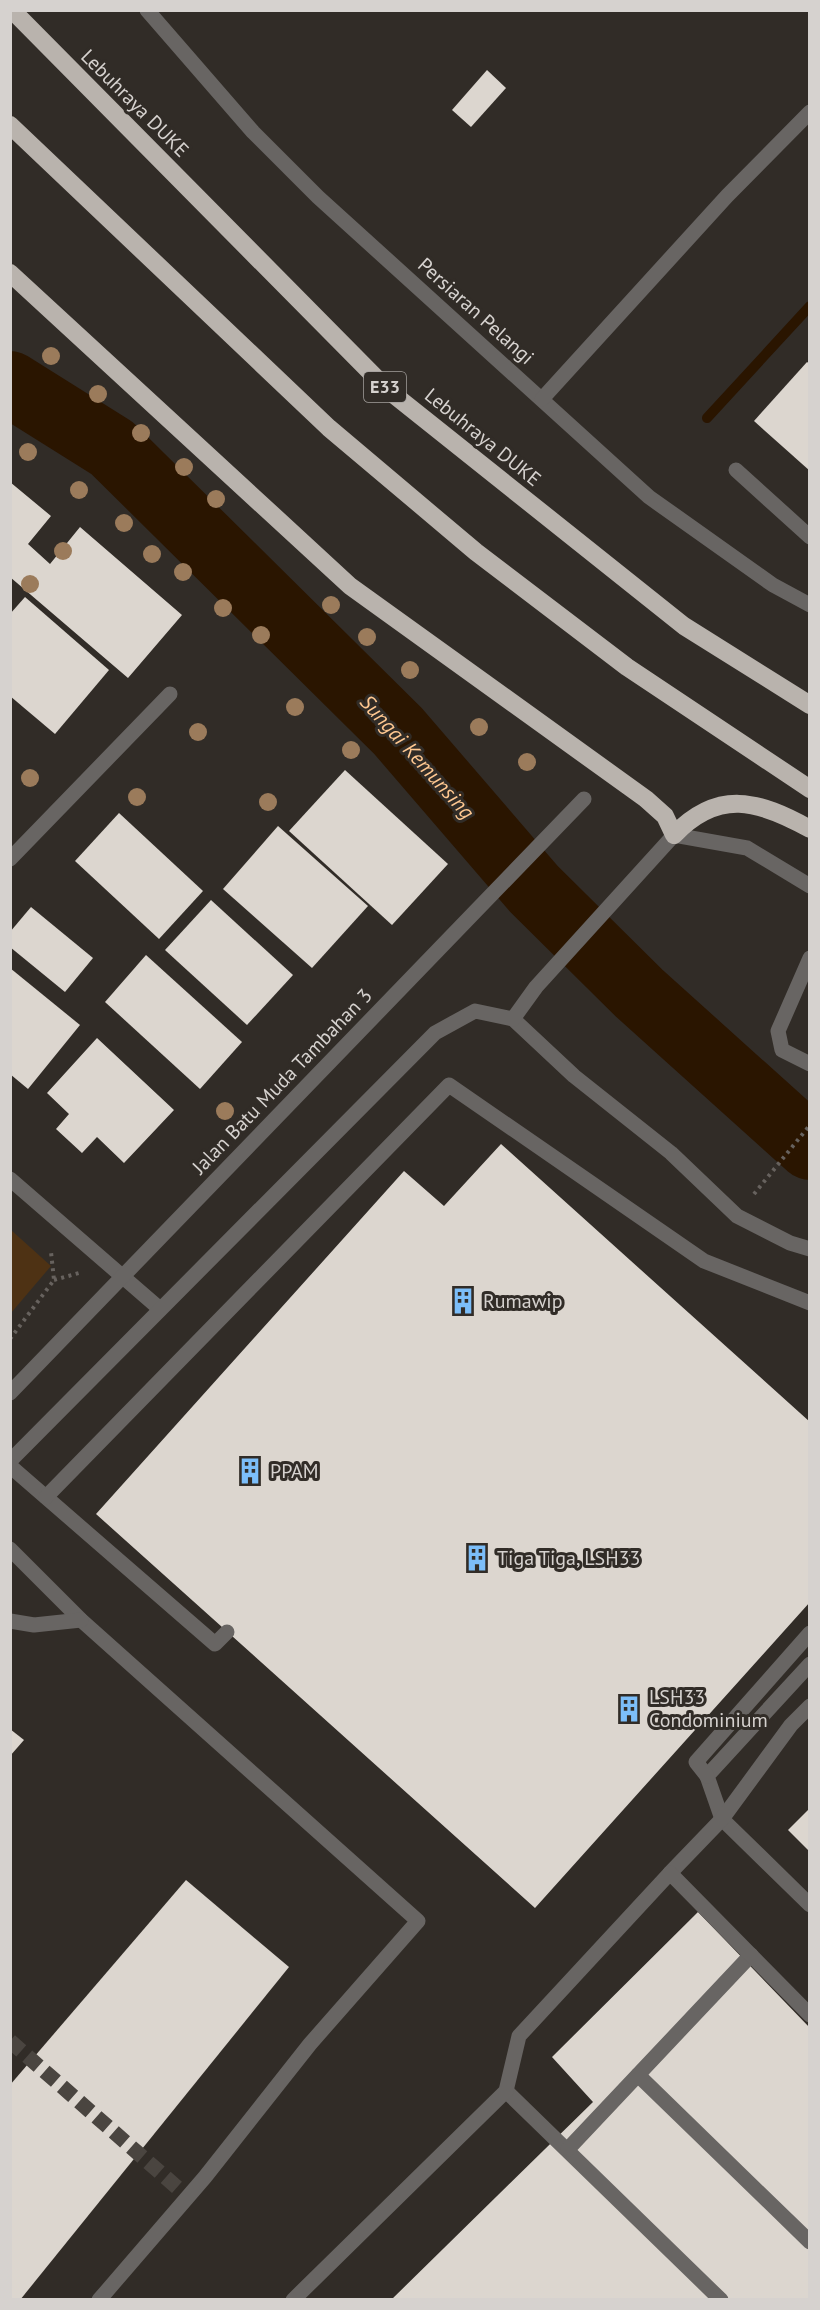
<svg xmlns="http://www.w3.org/2000/svg" width="820" height="2310" viewBox="0 0 820 2310" font-family="'PT Sans',sans-serif">
	<rect width="100%" height="100%" fill="#312c27"/>
	<path fill="#4e3214" d="M 11,1230 L 51,1266 L 11,1313 Z"/>
	<g fill="none" stroke-linecap="round" stroke-linejoin="round">
		<path stroke="#2a1500" stroke-width="10" d="M 707,418 L 810,306"/>
		<path stroke="#2a1500" stroke-width="66" d="M 10,384 L 112,448 L 398,731 L 534,889 L 639,993 L 810,1147"/>
	</g>
	<g fill="#dcd6cf">
		<path d="M 487,70 L 506,88 L 471,127 L 452,110 Z"/>
		<path d="M 807,362 L 810,364 L 810,471 L 754,421 Z"/>
		<path d="M 10,482 L 51,516 L 28,544 L 50,564 L 80,527 L 182,615 L 128,678 L 10,577 Z"/>
		<path d="M 25,597 L 109,670 L 55,734 L 10,696 L 10,614 Z"/>
		<path d="M 345,770 L 448,864 L 392,925 L 289,831 Z"/>
		<path d="M 119,813 L 203,891 L 159,939 L 75,861 Z"/>
		<path d="M 278,826 L 368,906 L 312,968 L 223,889 Z"/>
		<path d="M 211,900 L 293,975 L 247,1025 L 165,950 Z"/>
		<path d="M 31,907 L 93,958 L 65,992 L 10,947 L 10,932 Z"/>
		<path d="M 146,955 L 242,1042 L 200,1089 L 105,1002 Z"/>
		<path d="M 10,968 L 80,1025 L 28,1089 L 10,1074 Z"/>
		<path d="M 97,1038 L 174,1110 L 124,1163 L 97,1137 L 82,1153 L 56,1129 L 69,1114 L 47,1093 Z"/>
		<path d="M 501,1144 L 810,1422 L 810,1602 L 535,1908 L 96,1514 L 404,1171 L 444,1206 Z"/>
		<path d="M 10,1729 L 24,1740 L 10,1756 Z"/>
		<path d="M 810,1808 L 810,1852 L 788,1830 Z"/>
		<path d="M 186,1880 L 289,1967 L 20,2300 L 10,2300 L 10,2085 Z"/>
		<path d="M 698,1912 L 810,2028 L 810,2300 L 391,2300 L 593,2102 L 552,2057 Z"/>
	</g>
	<g fill="none" stroke-linecap="round" stroke-linejoin="round">
		<path stroke="#4a4540" stroke-width="15" stroke-dasharray="15 8" stroke-linecap="butt" d="M 10,2041 L 188,2197"/>
		<g stroke="#67625e" stroke-width="4" stroke-dasharray="3 4.5" stroke-linecap="butt">
			<path d="M 754,1194 L 810,1125"/>
			<path d="M 54,1280 L 79,1273"/>
			<path d="M 10,1339 L 54,1280 L 51,1252"/>
		</g>
		<g stroke="#686563" stroke-width="15">
			<path d="M 147,10 L 253,132 L 318,197 L 649,497 L 773,585 L 810,605"/>
			<path d="M 542,399 L 727,196 L 810,112"/>
			<path d="M 736,470 L 810,537"/>
			<path d="M 10,859 L 170,694"/>
			<path d="M 810,958 L 778,1031 L 782,1050 L 810,1064"/>
			<path d="M 513,1019 L 574,1076 L 671,1153 L 737,1216 L 790,1243 L 810,1249"/>
			<path d="M 10,1179 L 160,1309"/>
			<path d="M 10,1393 L 584,799"/>
			<path d="M 10,1461 L 435,1033 L 475,1011 L 513,1019 L 536,987 L 674,835 L 747,848 L 810,886"/>
			<path d="M 10,1466 L 215,1644 L 227,1632"/>
			<path d="M 46,1497 L 449,1085 L 704,1261 L 810,1303"/>
			<path d="M 10,1549 L 81,1620 L 418,1921 L 310,2044 L 205,2177 L 99,2300"/>
			<path d="M 10,1621 L 34,1625 L 81,1620"/>
			<path d="M 810,1664 L 707,1776 L 722,1819 L 810,1905"/>
			<path d="M 707,1776 L 696,1762 L 810,1633"/>
			<path d="M 670,1873 L 722,1819 L 791,1725 L 810,1706"/>
			<path d="M 638,2075 L 810,2242"/>
			<path d="M 506,2091 L 721,2300"/>
			<path d="M 568,2149 L 751,1955"/>
			<path d="M 293,2300 L 506,2091 L 519,2036 L 670,1873 L 810,2015"/>
		</g>
		<g stroke="#b9b3ad" stroke-width="18">
			<path d="M 12,10 L 388,390 L 684,626 L 810,705"/>
			<path d="M 10,125 L 329,428 L 476,552 L 627,667 L 810,789"/>
			<path d="M 10,273 L 350,586 L 646,799 L 665,816 L 674,835 C 718,789 758,800 810,829"/>
		</g>
	</g>
	<g fill="#9b7b5b">
		<circle cx="51" cy="356" r="9"/>
		<circle cx="98" cy="394" r="9"/>
		<circle cx="141" cy="433" r="9"/>
		<circle cx="28" cy="452" r="9"/>
		<circle cx="184" cy="467" r="9"/>
		<circle cx="79" cy="490" r="9"/>
		<circle cx="216" cy="499" r="9"/>
		<circle cx="124" cy="523" r="9"/>
		<circle cx="63" cy="551" r="9"/>
		<circle cx="152" cy="554" r="9"/>
		<circle cx="183" cy="572" r="9"/>
		<circle cx="30" cy="584" r="9"/>
		<circle cx="331" cy="605" r="9"/>
		<circle cx="223" cy="608" r="9"/>
		<circle cx="261" cy="635" r="9"/>
		<circle cx="367" cy="637" r="9"/>
		<circle cx="410" cy="670" r="9"/>
		<circle cx="295" cy="707" r="9"/>
		<circle cx="479" cy="727" r="9"/>
		<circle cx="198" cy="732" r="9"/>
		<circle cx="351" cy="750" r="9"/>
		<circle cx="527" cy="762" r="9"/>
		<circle cx="30" cy="778" r="9"/>
		<circle cx="137" cy="797" r="9"/>
		<circle cx="268" cy="802" r="9"/>
		<circle cx="225" cy="1111" r="9"/>
	</g>
	<defs>
		<g id="building-bare" transform="scale(2.07)"><path d="M-4-6H4V6H1V3H-1V6H-4ZM-2.5-4.3h1.7v1.8h-1.7ZM.8-4.3h1.7v1.8H.8ZM-2.5-1h1.7V.8h-1.7ZM.8-1h1.7V.8H.8Z" fill="#7cbef9" stroke="#312c27" stroke-width="2.5" paint-order="stroke"/></g>
	</defs>
	<g fill-rule="evenodd">
		<use href="#building-bare" x="463" y="1301"/>
		<use href="#building-bare" x="250" y="1471"/>
		<use href="#building-bare" x="477" y="1558"/>
		<use href="#building-bare" x="629" y="1709"/>
	</g>
	<g text-anchor="middle" stroke-width="6" stroke-linejoin="round" paint-order="stroke">
		<rect fill="#312c27" stroke="#a4a09d" stroke-width="1.5" x="364" y="372" width="42" height="30" rx="4.5"/>
		<g font-size="18" font-weight="bold" fill="#d6d2cf">
			<text x="385" y="393">E33</text>
		</g>
		<g font-size="20" fill="#d6d2cf" stroke="#312c27">
			<text transform="translate(135 103) rotate(45)" y="7">Lebuhraya DUKE</text>
			<text transform="translate(476 311) rotate(42)" y="7">Persiaran Pelangi</text>
			<text transform="translate(483 437) rotate(39)" y="7">Lebuhraya DUKE</text>
			<text transform="translate(282 1081) rotate(-46)" y="7">Jalan Batu Muda Tambahan 3</text>
		</g>
		<g font-size="20" fill="#d6d2cf" stroke="#312c27" text-anchor="start">
			<text x="483" y="1308">Rumawip</text>
			<text x="270" y="1478">PPAM</text>
			<text x="497" y="1565">Tiga Tiga, LSH33</text>
			<text x="649" y="1704">LSH33<tspan x="649" dy="23">Condominium</tspan></text>
		</g>
		<g font-size="21" font-style="italic" fill="#ffc891" stroke="#312c27">
			<text transform="translate(417 757) rotate(48)" y="7">Sungai Kemunsing</text>
		</g>
	</g>
	<rect width="820" height="2310" fill="none" stroke="#d6d2cf" stroke-width="24"/>
</svg>
